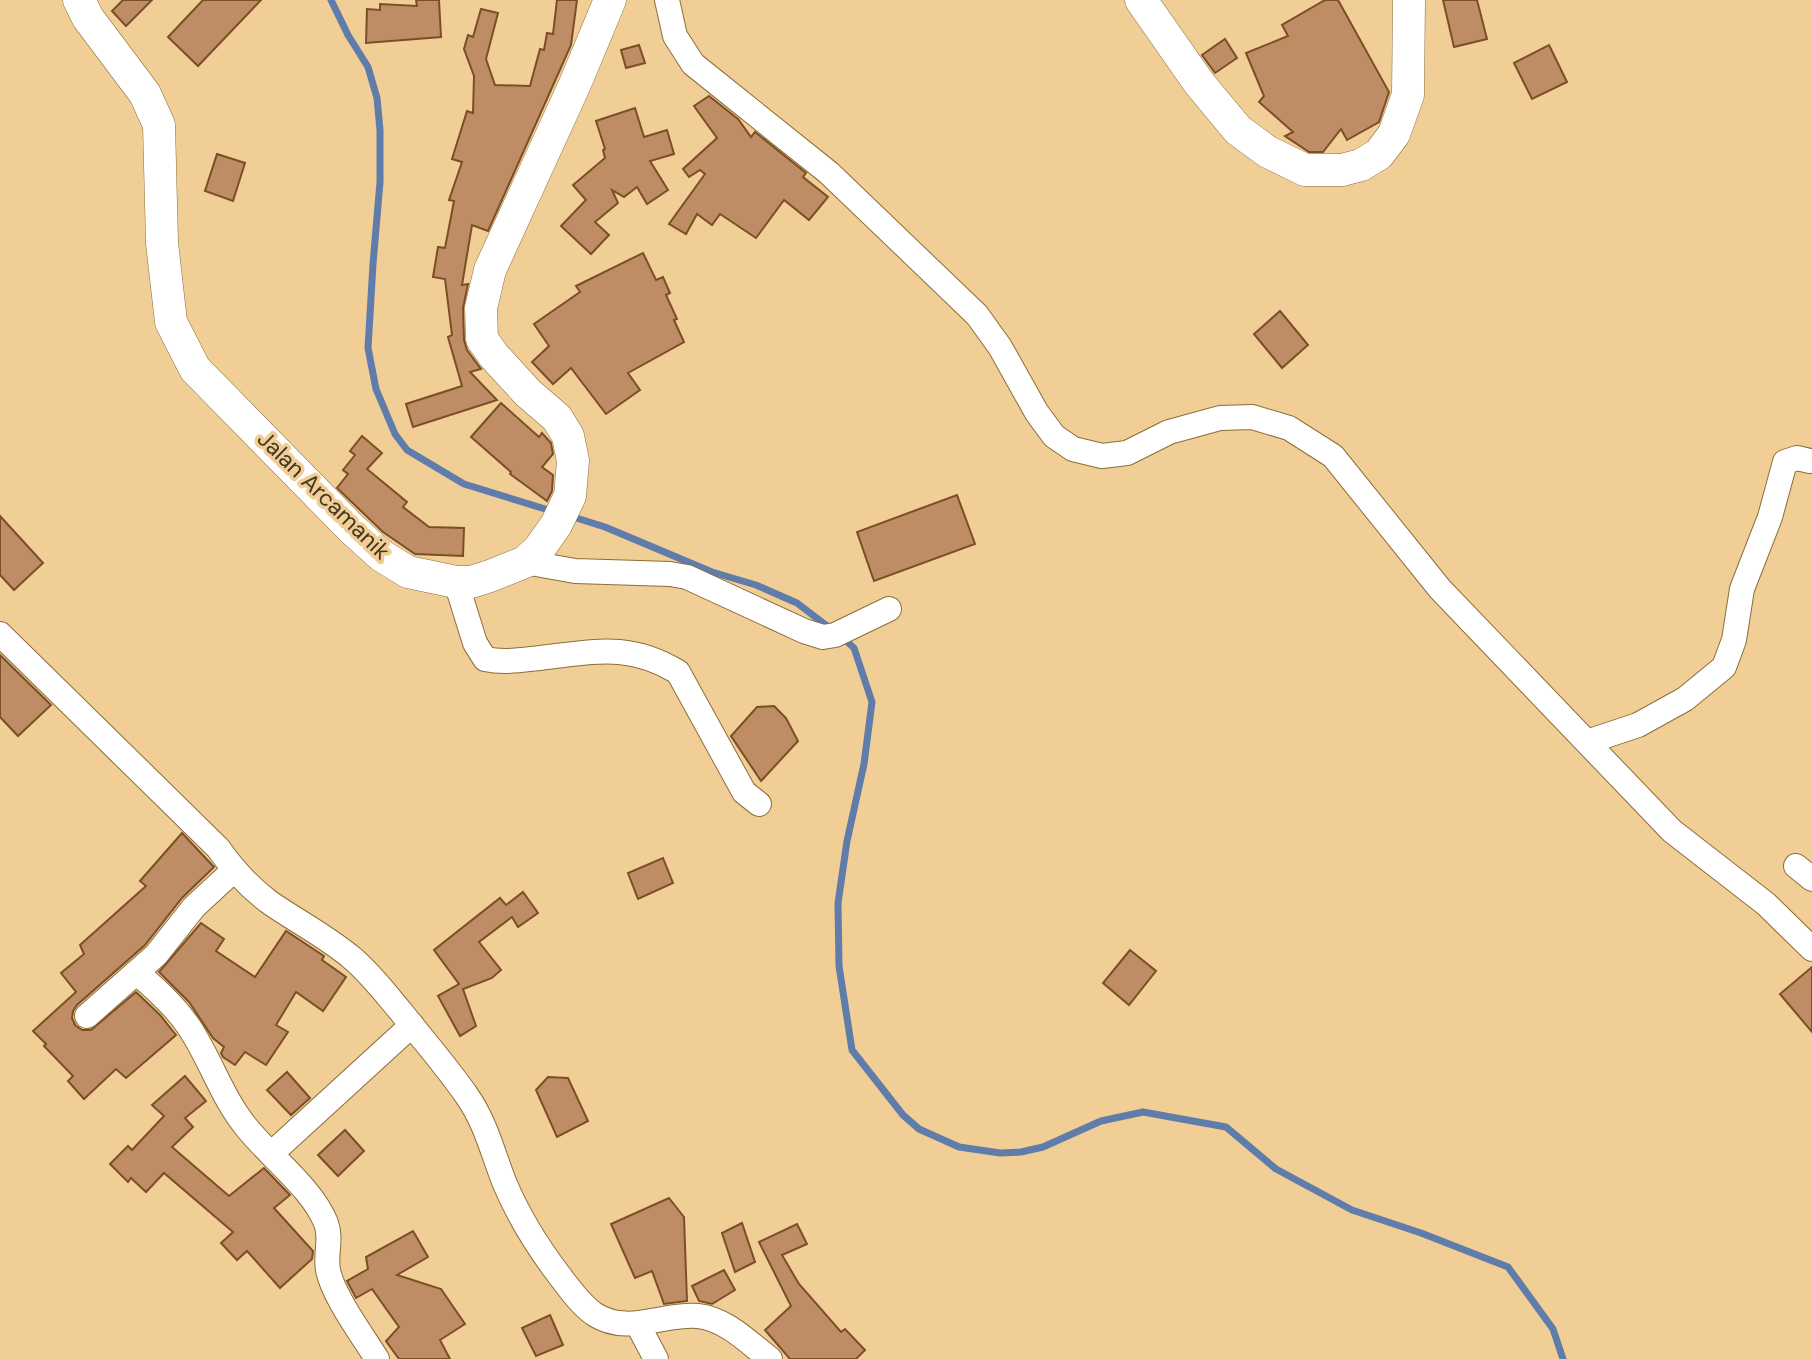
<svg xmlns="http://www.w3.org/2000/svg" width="1812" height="1359" viewBox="0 0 1812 1359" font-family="'DM Sans',sans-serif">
	<rect width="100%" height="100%" fill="#f0ce96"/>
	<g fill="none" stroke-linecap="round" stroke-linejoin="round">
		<g stroke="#5f7cab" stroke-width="7">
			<path d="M 331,0 L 348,35 L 368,67 L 377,98 L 380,130 L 380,182 L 373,264 L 368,348 L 376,389 L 395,434 L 407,450 L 464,484 L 555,512"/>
			<path d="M 570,516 L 605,527 L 712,572 L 756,585 L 797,603 L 831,629"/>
			<path d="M 843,638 L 854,648 L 872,702 L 864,764 L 847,841 L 838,903 L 839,966 L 852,1050 L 903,1115 L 919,1129 L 959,1147 L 1000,1153 L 1021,1152 L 1043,1147 L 1101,1121 L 1143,1112 L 1226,1127 L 1276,1169 L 1352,1210 L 1421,1233 L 1508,1267 L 1553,1329 L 1563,1359"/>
		</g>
	</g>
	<g fill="#bf8d65" stroke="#7b4e27" stroke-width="2">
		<path d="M 123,0 L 152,0 L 126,26 L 112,11 Z"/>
		<path d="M 203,0 L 261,0 L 198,66 L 168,37 Z"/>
		<path d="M 416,0 L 439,0 L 441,37 L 366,43 L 367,9 L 380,10 L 380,4 L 417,6 Z"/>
		<path d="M 557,0 L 577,0 L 571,45 L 488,231 L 472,225 L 462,285 L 468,284 L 463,308 L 464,340 L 467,350 L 481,369 L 470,372 L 497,400 L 413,427 L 406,404 L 462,386 L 448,337 L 452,335 L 445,279 L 433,277 L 438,247 L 445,248 L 454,201 L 449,200 L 462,162 L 452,159 L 467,111 L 473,113 L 474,76 L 464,49 L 468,35 L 473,37 L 481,9 L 498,13 L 486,59 L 495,85 L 530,86 L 540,49 L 544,50 L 547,33 L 553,34 Z"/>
		<path d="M 1325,0 L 1338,0 L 1389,92 L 1379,122 L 1347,140 L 1341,129 L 1323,152 L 1309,152 L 1285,136 L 1293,132 L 1259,102 L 1264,96 L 1246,53 L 1288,36 L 1282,25 Z"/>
		<path d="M 1443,0 L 1477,0 L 1487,39 L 1454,47 Z"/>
		<path d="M 1225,39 L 1237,58 L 1215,73 L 1202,55 Z"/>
		<path d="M 639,45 L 645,63 L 626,68 L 621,50 Z"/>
		<path d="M 1549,45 L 1567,82 L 1532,99 L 1514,63 Z"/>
		<path d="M 709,96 L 738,119 L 751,137 L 755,132 L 806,173 L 803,177 L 828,197 L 809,220 L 784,200 L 756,238 L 720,214 L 712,225 L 697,214 L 686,234 L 669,224 L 705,174 L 700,170 L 689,177 L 683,169 L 717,138 L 694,106 Z"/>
		<path d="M 635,108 L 644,137 L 667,130 L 674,154 L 650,161 L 668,190 L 647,204 L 637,187 L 624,197 L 612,190 L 618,203 L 595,222 L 609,235 L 591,254 L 561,226 L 586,200 L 573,185 L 605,158 L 603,150 L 605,149 L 596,121 Z"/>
		<path d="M 217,154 L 245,163 L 233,201 L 205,191 Z"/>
		<path d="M 643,253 L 656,280 L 663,277 L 670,293 L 666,295 L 677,319 L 674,320 L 684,342 L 628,373 L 640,390 L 606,414 L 571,368 L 553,384 L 532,362 L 549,346 L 534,324 L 580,292 L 576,286 Z"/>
		<path d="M 1280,311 L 1308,345 L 1282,368 L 1254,334 Z"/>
		<path d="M 501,403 L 539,437 L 542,433 L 551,443 L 553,454 L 542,467 L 553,475 L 552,491 L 547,501 L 510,474 L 511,472 L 471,437 Z"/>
		<path d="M 362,436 L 382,453 L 367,469 L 407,502 L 403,507 L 429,527 L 464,528 L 463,556 L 415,554 L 383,532 L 337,488 L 348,474 L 343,470 L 355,455 L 350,451 Z"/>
		<path d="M 957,495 L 975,544 L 874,581 L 857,532 Z"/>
		<path d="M 0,516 L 43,563 L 14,590 L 0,575 Z"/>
		<path d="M 0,655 L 51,705 L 18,736 L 0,717 Z"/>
		<path d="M 774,706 L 786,718 L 798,741 L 761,781 L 731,736 L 757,707 Z"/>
		<path d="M 182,833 L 214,867 L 182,898 L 145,945 L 77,1005 L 73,1011 L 72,1018 L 75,1025 L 82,1030 L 91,1030 L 136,992 L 160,1015 L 176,1035 L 126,1078 L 116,1069 L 84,1099 L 68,1081 L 73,1076 L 44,1046 L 46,1044 L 33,1031 L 76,992 L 61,973 L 84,954 L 80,945 L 146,886 L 140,881 Z"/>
		<path d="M 663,858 L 673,883 L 638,899 L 628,873 Z"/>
		<path d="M 523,892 L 538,913 L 518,927 L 512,917 L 479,942 L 501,970 L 492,978 L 463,989 L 476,1026 L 460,1036 L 438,996 L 459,984 L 434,950 L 500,898 L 506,905 Z"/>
		<path d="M 201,923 L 224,939 L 216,951 L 255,977 L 286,931 L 324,956 L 322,960 L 346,977 L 323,1011 L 296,992 L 276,1025 L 288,1032 L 266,1065 L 245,1052 L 235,1065 L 223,1057 L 221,1053 L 224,1047 L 213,1038 L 189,1002 L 159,972 Z"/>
		<path d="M 1130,950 L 1156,971 L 1129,1005 L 1103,983 Z"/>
		<path d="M 1812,967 L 1812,1032 L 1780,994 Z"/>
		<path d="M 287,1072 L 310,1098 L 291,1115 L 267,1090 Z"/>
		<path d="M 185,1076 L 206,1101 L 185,1118 L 193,1127 L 172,1147 L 229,1196 L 264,1168 L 290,1195 L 274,1208 L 313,1251 L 312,1259 L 280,1288 L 247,1251 L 237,1260 L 221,1243 L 233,1232 L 164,1173 L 146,1192 L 131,1178 L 128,1182 L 110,1164 L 128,1146 L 132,1150 L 164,1116 L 152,1105 Z"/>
		<path d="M 548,1077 L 568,1078 L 588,1121 L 557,1137 L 536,1090 Z"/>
		<path d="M 345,1130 L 364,1151 L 338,1176 L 318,1155 Z"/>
		<path d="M 669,1198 L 684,1217 L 687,1301 L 664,1304 L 652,1271 L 635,1278 L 611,1224 Z"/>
		<path d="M 742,1223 L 755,1262 L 735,1272 L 722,1233 Z"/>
		<path d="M 797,1224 L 807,1244 L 782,1255 L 799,1284 L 841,1332 L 845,1329 L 865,1350 L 856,1359 L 790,1359 L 765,1330 L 791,1306 L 759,1242 Z"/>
		<path d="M 413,1231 L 428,1257 L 397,1275 L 441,1289 L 465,1324 L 440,1340 L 450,1359 L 399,1359 L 386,1341 L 399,1327 L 372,1289 L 356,1298 L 347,1281 L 368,1269 L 366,1257 Z"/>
		<path d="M 724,1270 L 735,1290 L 712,1304 L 699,1301 L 692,1286 Z"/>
		<path d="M 550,1315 L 563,1345 L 536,1356 L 522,1328 Z"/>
	</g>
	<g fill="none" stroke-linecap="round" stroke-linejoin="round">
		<g stroke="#8c6e38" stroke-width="26">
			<g id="minor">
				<path d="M 667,0 L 675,36 L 693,64 L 829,173 L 977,315 L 1000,347 L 1037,413 L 1054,436 L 1073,449 L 1102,456 L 1127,453 L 1169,432 L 1220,418 L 1252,417 L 1289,428 L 1333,456 L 1440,589 L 1672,831 L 1766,904 L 1812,949"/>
				<path d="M 525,562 L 575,571 L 670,574 L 687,577 L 804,631 L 823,637 L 835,635 L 889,609"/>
				<path d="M 456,582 L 475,643 L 485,659 C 504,663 521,660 540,658 C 594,652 628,642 678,672 L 744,792 L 759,804"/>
				<path d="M 0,634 L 218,848 C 232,868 249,887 269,902 C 296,921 326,936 352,958 C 371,974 386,994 402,1013 C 424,1041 447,1067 467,1096 C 486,1123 493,1154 505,1184 C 519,1217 537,1246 559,1275 C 569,1288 580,1304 594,1314 C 628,1336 662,1313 698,1316 C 726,1319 748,1342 770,1359"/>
				<path d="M 1587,742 L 1638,725 L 1685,699 L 1724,667 L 1734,640 L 1742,589 L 1770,517 L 1785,462 L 1797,458 L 1810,461"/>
				<path d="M 1796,866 L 1812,879"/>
				<path d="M 137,973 C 156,989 175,1006 189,1027 C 211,1060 222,1098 247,1128 C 271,1158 312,1188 326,1223 C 332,1239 325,1254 328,1270 C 333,1296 363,1336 377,1359"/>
				<path d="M 87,1016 L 156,955 L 194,907 L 234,870"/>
				<path d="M 271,1154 L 412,1025"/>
				<path d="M 638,1325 L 656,1359"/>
			</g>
		</g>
		<g stroke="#8c6e38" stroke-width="33">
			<g id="tertiary">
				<path d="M 79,0 L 88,18 L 145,94 L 159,125 L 162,243 L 171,322 L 195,369 L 352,529 L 382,556 L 408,572 L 456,582 L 471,582 L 490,576 L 525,562 L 539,549 L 556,525 L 570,496 L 573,461 L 568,436 L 557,418 L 528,393 L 494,356 L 482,339 L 481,308 L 490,270 L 575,84 L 610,0"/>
				<path d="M 1141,0 L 1199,83 L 1238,130 L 1268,152 L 1305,170 L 1342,170 L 1361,165 L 1379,154 L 1394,134 L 1408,95 L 1409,0"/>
			</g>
		</g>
		<use href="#minor" stroke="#fff" stroke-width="24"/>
		<use href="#tertiary" stroke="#fff" stroke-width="32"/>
	</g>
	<g text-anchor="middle" stroke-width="7" stroke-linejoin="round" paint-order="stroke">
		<g font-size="23" fill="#453821" stroke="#f0ce96">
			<text transform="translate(324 495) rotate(44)" y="8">Jalan Arcamanik</text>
		</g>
	</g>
</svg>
